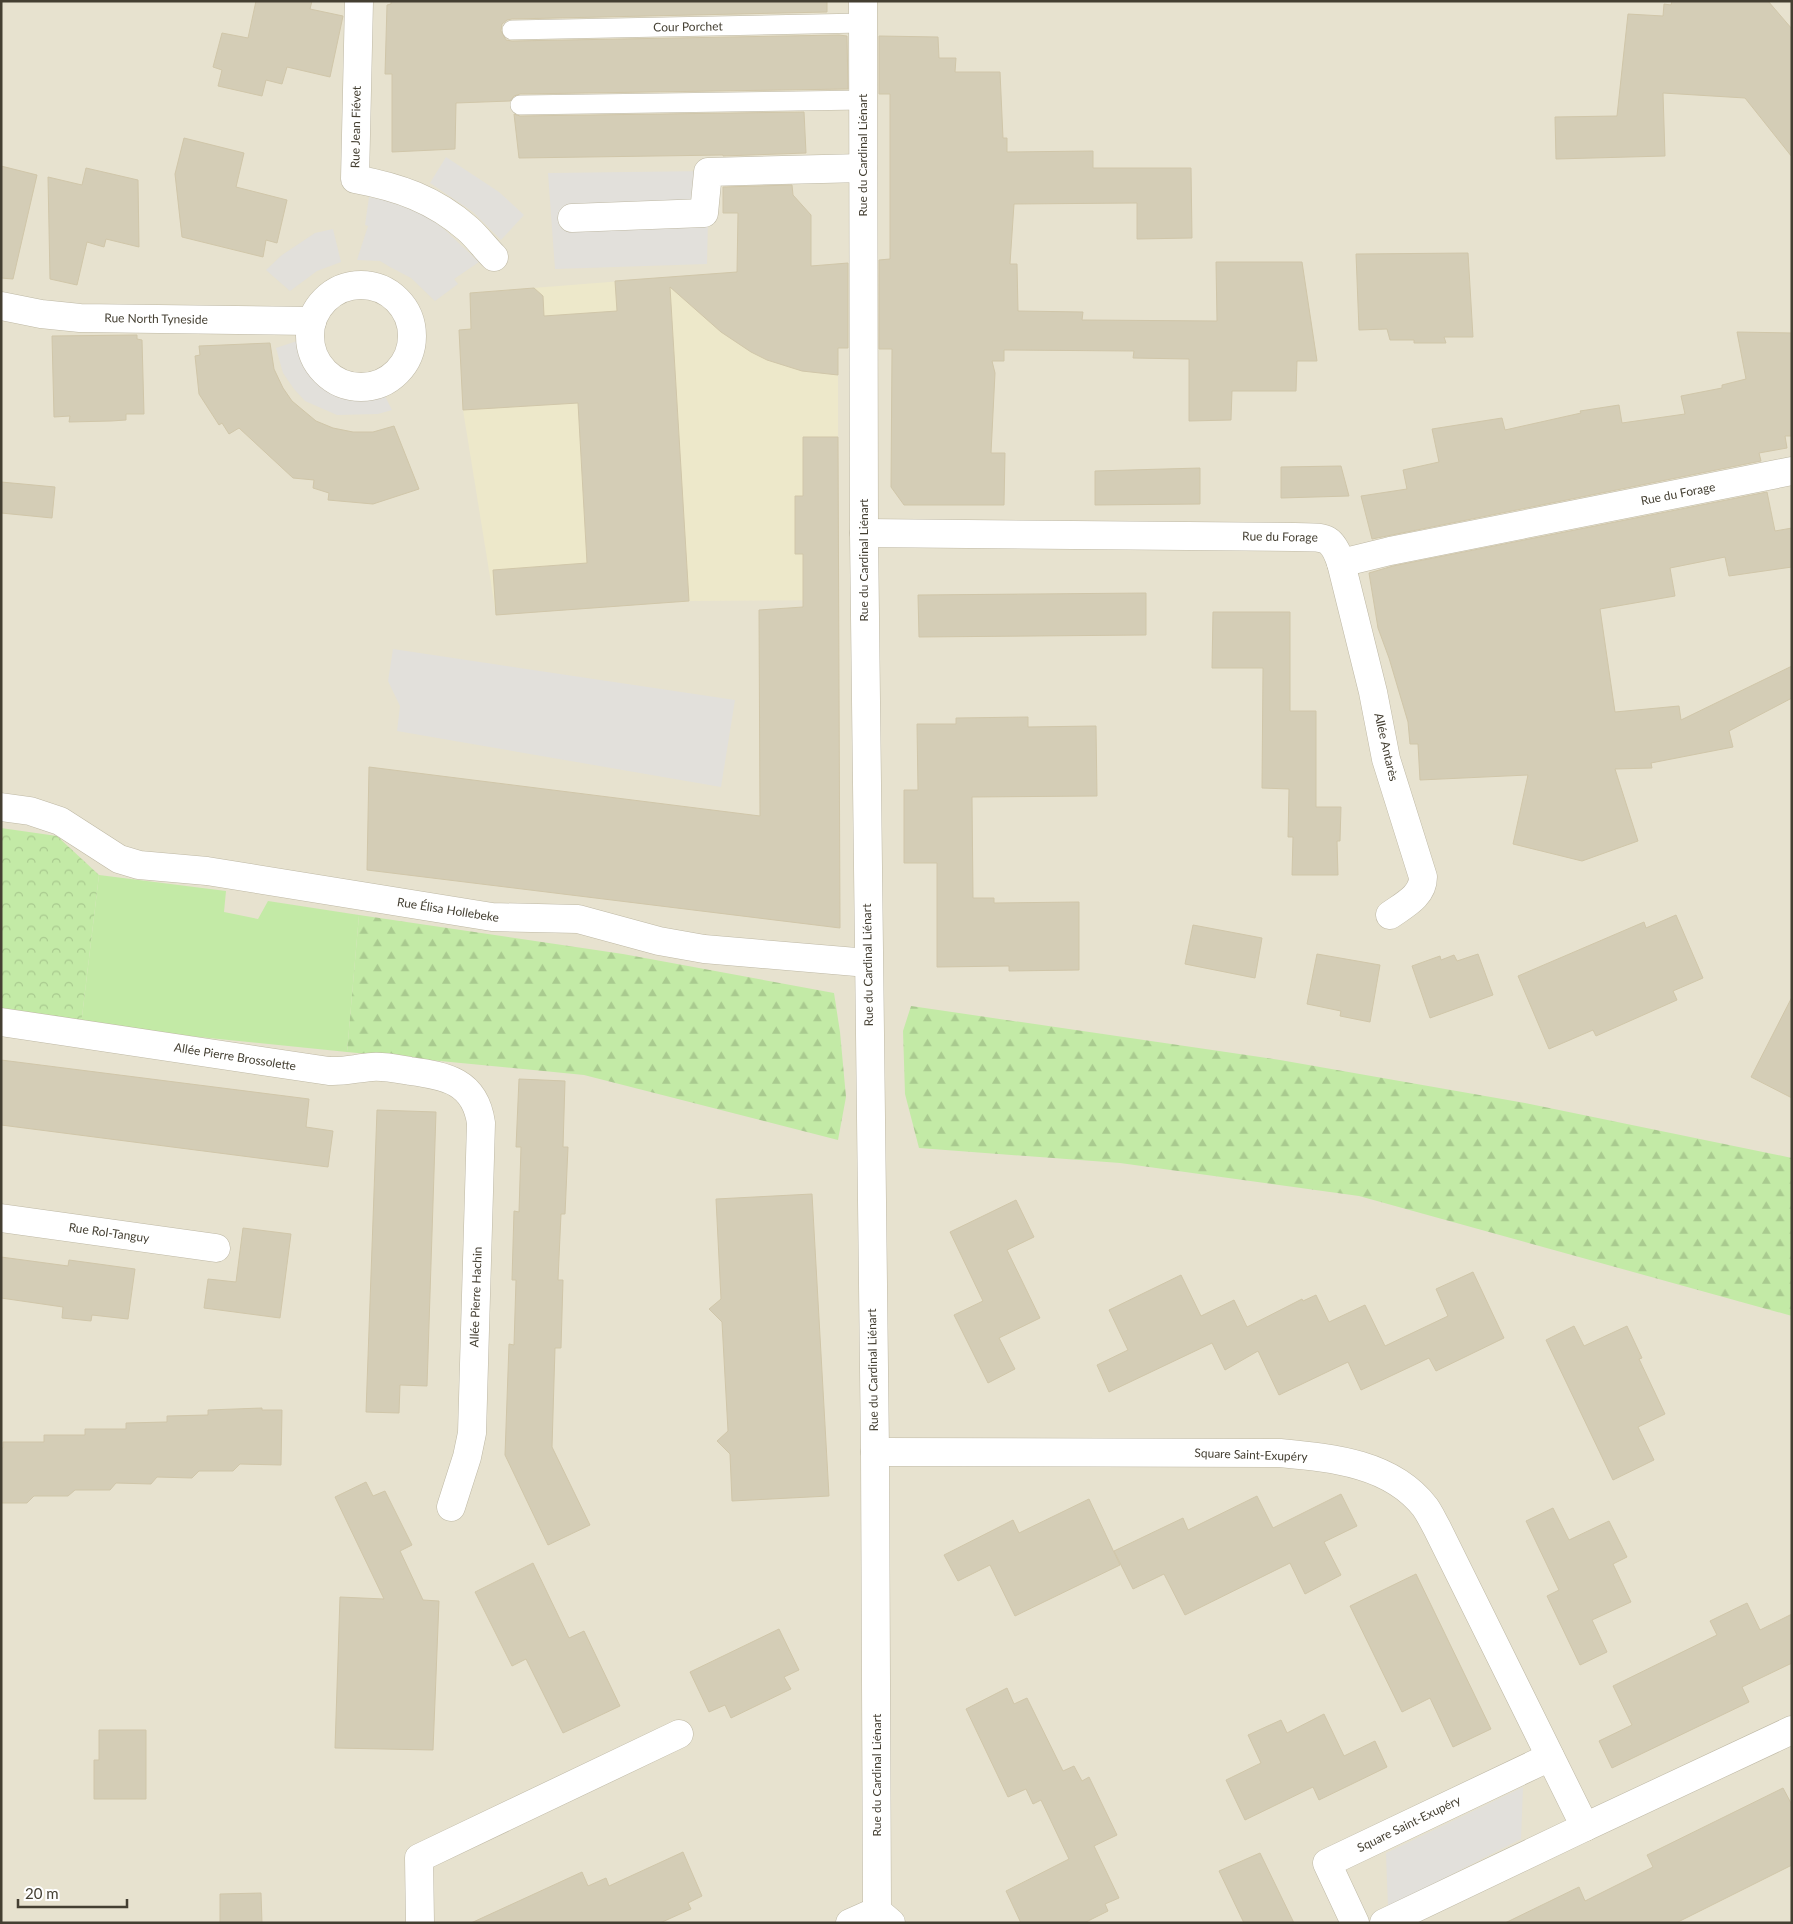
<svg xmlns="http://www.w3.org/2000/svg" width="1793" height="1924" viewBox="0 0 1793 1924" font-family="Lato,sans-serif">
	<defs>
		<pattern id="forest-firs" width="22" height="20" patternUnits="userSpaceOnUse" patternTransform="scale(1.25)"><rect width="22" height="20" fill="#c3eaa6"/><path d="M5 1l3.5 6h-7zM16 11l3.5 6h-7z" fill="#a9ca8f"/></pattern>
		<pattern id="park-crowns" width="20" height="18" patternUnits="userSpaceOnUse" patternTransform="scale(1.25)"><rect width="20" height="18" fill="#c3eaa6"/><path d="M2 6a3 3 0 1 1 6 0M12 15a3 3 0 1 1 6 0" fill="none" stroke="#a9ca8f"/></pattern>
	</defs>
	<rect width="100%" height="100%" fill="#f2efe1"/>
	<rect fill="#e7e2cf" x="1" y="1" width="1791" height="1922"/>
	<path fill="#ede8ca" d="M 838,264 L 838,600 L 689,601 L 496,614 L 463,410 L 459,330 L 471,328 L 470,293 Z"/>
	<path fill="#c3eaa6" d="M 99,875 L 226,891 L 224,912 L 258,919 L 268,901 L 359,915 L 347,1052 L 81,1025 Z"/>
	<g fill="url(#forest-firs)">
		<path d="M 359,915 L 623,954 L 834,993 L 840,1032 L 846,1097 L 838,1140 L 584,1075 L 347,1052 Z"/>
		<path d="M 911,1006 L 1280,1060 L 1525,1103 L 1792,1158 L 1792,1316 L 1359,1196 L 1120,1163 L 919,1148 L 905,1094 L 903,1031 Z"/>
	</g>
	<path fill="url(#park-crowns)" d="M 1,828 L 57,836 L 99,875 L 81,1025 L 1,1011 Z"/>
	<g fill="#e2e0db">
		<path d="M 446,157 L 499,192 L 524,215 L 501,240 L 473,212 L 430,183 Z"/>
		<path d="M 709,171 L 707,264 L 555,269 L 548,173 Z"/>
		<path d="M 369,197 L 385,200 L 424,214 L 444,229 L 479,262 L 454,279 L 458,284 L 435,301 L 411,278 L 390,267 L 380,261 L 357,260 L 368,226 L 365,225 Z"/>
		<path d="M 333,229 L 341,262 L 317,271 L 290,291 L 266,270 L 282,255 L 315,233 Z"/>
		<path d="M 300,340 L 307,362 L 317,378 L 328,386 L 341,388 L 351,394 L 368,397 L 382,390 L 392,410 L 378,414 L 337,415 L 305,401 L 294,389 L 283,373 L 276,348 Z"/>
		<path d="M 393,649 L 735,700 L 721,787 L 397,731 L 400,706 L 388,681 Z"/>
		<path d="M 1523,1787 L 1521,1839 L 1388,1907 L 1386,1853 Z"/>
	</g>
	<g fill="#d4cdb6" stroke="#d0c6a9">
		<path d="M 256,1 L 312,1 L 310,9 L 343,16 L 330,77 L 287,67 L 282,84 L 266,80 L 262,96 L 218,86 L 222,70 L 213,67 L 222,33 L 248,38 Z"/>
		<path d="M 391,1 L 827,1 L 827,12 L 512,19 L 507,20 L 502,24 L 501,31 L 506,40 L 512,41 L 839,35 L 847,36 L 848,89 L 520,94 L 514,96 L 510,101 L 456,103 L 455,149 L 392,152 L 392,74 L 385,74 L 387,5 L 391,4 Z"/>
		<path d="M 1672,1 L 1768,1 L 1792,29 L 1792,157 L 1745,98 L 1663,93 L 1665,156 L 1556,159 L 1555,117 L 1617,116 L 1628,14 L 1663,16 L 1664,4 L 1671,5 Z"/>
		<path d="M 879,36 L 938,37 L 939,58 L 956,58 L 955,72 L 1000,72 L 1003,138 L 1007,138 L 1007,152 L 1093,151 L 1093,168 L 1191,168 L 1192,238 L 1137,239 L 1137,203 L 1014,204 L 1010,264 L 1017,264 L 1018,311 L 1083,312 L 1082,320 L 1217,321 L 1216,262 L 1302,262 L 1317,361 L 1297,361 L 1296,391 L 1232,391 L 1231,420 L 1189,421 L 1189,359 L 1133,358 L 1134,351 L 1004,350 L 1004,361 L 992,361 L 995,373 L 991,453 L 1005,453 L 1004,505 L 904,505 L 891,487 L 892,349 L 879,349 L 879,260 L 890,259 L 890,94 L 879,94 Z"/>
		<path d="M 804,112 L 806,153 L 723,156 L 723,155 L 519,158 L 514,114 L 520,116 Z"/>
		<path d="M 184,138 L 244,153 L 236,187 L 287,200 L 277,243 L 266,240 L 263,257 L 182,237 L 175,174 Z"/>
		<path d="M 1,166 L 37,175 L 13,279 L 1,278 Z"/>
		<path d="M 86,168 L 138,180 L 139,247 L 106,239 L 104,247 L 87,242 L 77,285 L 50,279 L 48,177 L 82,185 Z"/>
		<path d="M 792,185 L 793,195 L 811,215 L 811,266 L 848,263 L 848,348 L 838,348 L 838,375 L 802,371 L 767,360 L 751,352 L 721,332 L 670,287 L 689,601 L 496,615 L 493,570 L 587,563 L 578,403 L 463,410 L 459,330 L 471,329 L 470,293 L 534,288 L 543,296 L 544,316 L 617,311 L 615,281 L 737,272 L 738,213 L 723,213 L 723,187 Z"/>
		<path d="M 1468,253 L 1473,337 L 1444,337 L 1446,343 L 1414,343 L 1414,340 L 1390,340 L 1387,329 L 1359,330 L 1356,254 Z"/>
		<path d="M 1737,332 L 1792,333 L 1792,436 L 1785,436 L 1787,448 L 1759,453 L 1761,461 L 1372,539 L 1361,496 L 1407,489 L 1403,470 L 1439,462 L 1432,429 L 1502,418 L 1505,430 L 1581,413 L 1580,411 L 1619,405 L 1622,423 L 1685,414 L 1681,396 L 1722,388 L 1722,385 L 1746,379 Z"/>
		<path d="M 137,335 L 137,339 L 142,340 L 144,414 L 126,414 L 126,420 L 111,421 L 69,422 L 70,416 L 54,417 L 52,336 Z"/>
		<path d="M 270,343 L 274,369 L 283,388 L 292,401 L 316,421 L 333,428 L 353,432 L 373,432 L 394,426 L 419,489 L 373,504 L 328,500 L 329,493 L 313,488 L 314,480 L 293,478 L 239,428 L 229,434 L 222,423 L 219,425 L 199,394 L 195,356 L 200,355 L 199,346 Z"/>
		<path d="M 803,437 L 838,437 L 840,928 L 367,870 L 369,767 L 760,816 L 759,610 L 803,607 L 803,554 L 795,554 L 795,496 L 803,496 Z"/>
		<path d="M 1341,466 L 1349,496 L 1281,498 L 1281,467 Z"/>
		<path d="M 1200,468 L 1200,504 L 1095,505 L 1095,471 Z"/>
		<path d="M 1,482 L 55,487 L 52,518 L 1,513 Z"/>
		<path d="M 1767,492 L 1775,531 L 1792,528 L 1792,567 L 1729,576 L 1725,557 L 1670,568 L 1675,596 L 1600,609 L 1615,712 L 1679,706 L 1681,720 L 1792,666 L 1792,698 L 1729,731 L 1733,747 L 1651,763 L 1652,768 L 1615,769 L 1638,841 L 1582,861 L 1513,844 L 1528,775 L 1420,780 L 1418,744 L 1410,744 L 1408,722 L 1389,658 L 1378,628 L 1369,573 L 1393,566 Z"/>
		<path d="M 1146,593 L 1146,635 L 919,637 L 918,595 Z"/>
		<path d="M 1213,612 L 1290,612 L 1290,711 L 1316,711 L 1316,807 L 1341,807 L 1340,841 L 1337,841 L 1338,875 L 1292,875 L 1293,837 L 1288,837 L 1289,789 L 1262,788 L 1263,668 L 1212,668 Z"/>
		<path d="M 1028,717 L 1028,727 L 1096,726 L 1097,796 L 972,797 L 973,898 L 994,898 L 994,903 L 1079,902 L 1079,970 L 1009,971 L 1009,966 L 937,967 L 937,863 L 904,863 L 904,790 L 918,790 L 917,724 L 956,724 L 956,718 Z"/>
		<path d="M 1676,915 L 1703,978 L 1673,991 L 1677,1000 L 1596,1036 L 1593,1030 L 1549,1049 L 1518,976 L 1644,922 L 1646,928 Z"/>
		<path d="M 1193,925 L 1262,938 L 1255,978 L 1185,964 Z"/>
		<path d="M 1317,954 L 1380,965 L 1370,1022 L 1340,1016 L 1341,1011 L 1307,1004 Z"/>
		<path d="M 1478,954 L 1493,995 L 1430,1018 L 1412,966 L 1440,956 L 1441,960 L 1454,955 L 1457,961 Z"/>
		<path d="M 1792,997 L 1792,1098 L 1751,1077 Z"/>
		<path d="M 1,1060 L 309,1099 L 306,1127 L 333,1131 L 328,1167 L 1,1125 Z"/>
		<path d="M 519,1079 L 565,1081 L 563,1147 L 568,1147 L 565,1214 L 561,1214 L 558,1280 L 563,1280 L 561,1348 L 555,1348 L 552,1447 L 590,1525 L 548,1545 L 505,1455 L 509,1344 L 514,1345 L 516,1280 L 512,1280 L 514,1211 L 519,1212 L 521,1147 L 516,1147 Z"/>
		<path d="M 377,1110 L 436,1112 L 427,1386 L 400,1385 L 399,1413 L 366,1412 Z"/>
		<path d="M 812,1194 L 829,1496 L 732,1501 L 730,1454 L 717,1441 L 728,1431 L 722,1322 L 709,1309 L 721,1299 L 716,1199 Z"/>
		<path d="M 1016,1200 L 1034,1237 L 1007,1250 L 1040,1318 L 999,1338 L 1015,1369 L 988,1383 L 954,1315 L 983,1301 L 950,1232 Z"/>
		<path d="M 243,1228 L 291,1234 L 280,1318 L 204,1308 L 208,1279 L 236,1282 Z"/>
		<path d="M 1,1257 L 68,1266 L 69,1260 L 135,1269 L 128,1319 L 92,1315 L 91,1321 L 62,1318 L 63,1307 L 1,1298 Z"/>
		<path d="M 1473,1272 L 1504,1338 L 1436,1371 L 1429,1358 L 1361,1390 L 1348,1362 L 1279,1395 L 1258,1351 L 1225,1370 L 1212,1343 L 1109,1392 L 1097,1365 L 1128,1350 L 1109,1310 L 1181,1275 L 1201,1316 L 1234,1300 L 1247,1327 L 1302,1299 L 1303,1301 L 1316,1295 L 1329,1322 L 1365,1305 L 1385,1346 L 1448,1316 L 1436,1289 Z"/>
		<path d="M 1574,1326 L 1584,1346 L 1627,1326 L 1642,1358 L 1639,1359 L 1665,1414 L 1638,1427 L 1654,1460 L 1613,1480 L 1546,1340 Z"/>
		<path d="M 262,1408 L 262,1410 L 282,1410 L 281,1465 L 240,1464 L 233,1471 L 199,1471 L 192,1478 L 157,1477 L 151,1484 L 116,1483 L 110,1490 L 75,1490 L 68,1496 L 34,1496 L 27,1503 L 1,1503 L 1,1448 L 3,1448 L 3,1442 L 44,1442 L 44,1435 L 85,1435 L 85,1429 L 126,1429 L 126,1423 L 167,1422 L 167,1416 L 208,1415 L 208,1410 Z"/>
		<path d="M 366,1482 L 373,1496 L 385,1491 L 412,1545 L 400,1551 L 423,1600 L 439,1601 L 433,1750 L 335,1748 L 340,1597 L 384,1599 L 335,1497 Z"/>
		<path d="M 1341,1494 L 1357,1526 L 1324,1542 L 1341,1575 L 1305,1594 L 1290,1563 L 1185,1615 L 1164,1574 L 1133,1589 L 1114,1551 L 1183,1518 L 1188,1530 L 1257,1496 L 1273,1528 Z"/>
		<path d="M 1089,1499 L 1120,1565 L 1015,1616 L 990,1565 L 958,1581 L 944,1555 L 1013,1520 L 1019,1533 Z"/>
		<path d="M 1553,1508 L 1569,1540 L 1609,1521 L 1627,1557 L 1613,1564 L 1631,1602 L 1592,1620 L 1607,1652 L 1580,1665 L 1547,1596 L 1559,1590 L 1526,1521 Z"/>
		<path d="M 533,1563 L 569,1638 L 584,1631 L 620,1706 L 563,1733 L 526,1659 L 512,1666 L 475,1592 Z"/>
		<path d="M 1416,1574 L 1491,1729 L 1453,1747 L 1430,1698 L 1402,1712 L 1350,1606 Z"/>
		<path d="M 1747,1603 L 1760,1630 L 1792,1614 L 1792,1663 L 1742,1687 L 1749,1702 L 1612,1768 L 1599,1741 L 1632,1725 L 1613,1686 L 1717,1635 L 1710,1621 Z"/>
		<path d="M 779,1629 L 799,1670 L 784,1677 L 791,1689 L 731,1718 L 725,1705 L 709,1712 L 690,1672 Z"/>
		<path d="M 1007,1688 L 1014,1704 L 1027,1698 L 1063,1771 L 1074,1766 L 1082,1781 L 1089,1777 L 1117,1835 L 1094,1846 L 1119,1898 L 1105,1904 L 1108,1911 L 1084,1923 L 1021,1923 L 1006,1891 L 1069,1859 L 1041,1800 L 1033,1804 L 1026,1789 L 1008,1797 L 966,1709 Z"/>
		<path d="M 1324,1714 L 1344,1756 L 1375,1741 L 1387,1767 L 1319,1800 L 1313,1787 L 1245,1820 L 1226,1780 L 1261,1763 L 1248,1735 L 1281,1720 L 1287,1733 Z"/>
		<path d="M 99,1730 L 146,1730 L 146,1799 L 94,1799 L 94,1760 L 99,1760 Z"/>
		<path d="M 1783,1788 L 1792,1805 L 1792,1865 L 1676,1923 L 1505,1923 L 1579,1887 L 1585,1901 L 1653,1867 L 1647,1855 Z"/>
		<path d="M 683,1852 L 702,1896 L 688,1903 L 691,1909 L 660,1923 L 471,1923 L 582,1872 L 588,1886 L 606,1878 L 609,1886 Z"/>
		<path d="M 1260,1853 L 1294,1923 L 1244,1923 L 1219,1871 Z"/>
		<path d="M 261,1893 L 262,1923 L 220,1923 L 220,1894 Z"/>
	</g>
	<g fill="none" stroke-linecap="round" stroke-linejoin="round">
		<g stroke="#beb8a4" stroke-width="20">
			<g id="lane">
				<path d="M 512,30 L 863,23"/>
				<path d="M 520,105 L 863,100"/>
			</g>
		</g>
		<g stroke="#beb8a4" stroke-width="29">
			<g id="street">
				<path d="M 359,1 L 355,179 C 398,187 434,199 468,229 C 477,237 485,248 494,257"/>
				<path d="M 863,1 L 864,533 L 875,1452 L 877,1911 L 891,1923"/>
				<path d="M 572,218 L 704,213 L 708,172 L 863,168"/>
				<circle cx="361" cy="336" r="51"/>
				<path d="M 1,306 L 41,314 L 80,318 L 312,321"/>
				<path d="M 864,533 L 1294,537 C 1323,538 1331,533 1341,563 L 1373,692 L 1386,759 L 1423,877 C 1423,896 1404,905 1390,915"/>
				<path d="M 1341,563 L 1390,551 L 1792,471"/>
				<path d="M 1,807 L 30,811 L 60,821 L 119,859 L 139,865 L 207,871 L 492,917 L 578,919 L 659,941 L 704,949 L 868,963"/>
				<path d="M 1,1022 L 329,1071 C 344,1072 357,1068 372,1067 C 384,1066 398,1069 410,1071 C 446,1076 475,1081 481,1123 L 472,1433 L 467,1457 L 451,1507"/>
				<path d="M 1,1218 L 216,1248"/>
				<path d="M 875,1452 L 1280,1453 C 1332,1458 1391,1463 1425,1507 C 1430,1514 1433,1521 1437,1528 L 1585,1827 L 1792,1730"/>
				<path d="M 420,1923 L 419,1858 L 679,1734"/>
				<path d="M 850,1923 L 877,1911"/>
				<path d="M 1355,1923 L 1327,1863 L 1550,1757"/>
				<path d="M 1384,1923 L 1585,1827"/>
			</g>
		</g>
		<use href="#lane" stroke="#fff" stroke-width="19"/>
		<use href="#street" stroke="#fff" stroke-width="28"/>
	</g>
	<g text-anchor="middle" stroke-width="4" stroke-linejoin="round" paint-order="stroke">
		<g font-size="12" fill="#443f32" stroke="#fff">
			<text transform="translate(688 27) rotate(-1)" y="4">Cour Porchet</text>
			<text transform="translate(356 127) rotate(-89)" y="4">Rue Jean Fiévet</text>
			<text transform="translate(863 155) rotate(-90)" y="4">Rue du Cardinal Liénart</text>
			<text transform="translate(156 319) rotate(1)" y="4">Rue North Tyneside</text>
			<text transform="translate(1678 494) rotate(-11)" y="4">Rue du Forage</text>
			<text transform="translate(1280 537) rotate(1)" y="4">Rue du Forage</text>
			<text transform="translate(864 560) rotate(-90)" y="4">Rue du Cardinal Liénart</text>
			<text transform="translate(1386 747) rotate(77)" y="4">Allée Antarès</text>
			<text transform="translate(448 910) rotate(9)" y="4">Rue Élisa Hollebeke</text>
			<text transform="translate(868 965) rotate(-91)" y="4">Rue du Cardinal Liénart</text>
			<text transform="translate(235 1057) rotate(9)" y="4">Allée Pierre Brossolette</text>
			<text transform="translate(109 1233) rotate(8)" y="4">Rue Rol-Tanguy</text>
			<text transform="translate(476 1297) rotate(-88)" y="4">Allée Pierre Hachin</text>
			<text transform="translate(873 1370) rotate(-91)" y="4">Rue du Cardinal Liénart</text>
			<text transform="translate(1251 1455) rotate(2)" y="4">Square Saint-Exupéry</text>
			<text transform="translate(877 1775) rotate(-90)" y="4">Rue du Cardinal Liénart</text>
			<text transform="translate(1409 1824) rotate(-26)" y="4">Square Saint-Exupéry</text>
		</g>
	</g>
	<rect width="1793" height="1924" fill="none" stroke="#443f32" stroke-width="5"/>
	<path d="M18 1899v8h109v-8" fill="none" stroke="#443f32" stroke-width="2.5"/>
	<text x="25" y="1899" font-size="15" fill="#443f32" stroke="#ffffff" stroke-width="4" paint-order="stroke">20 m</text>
</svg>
